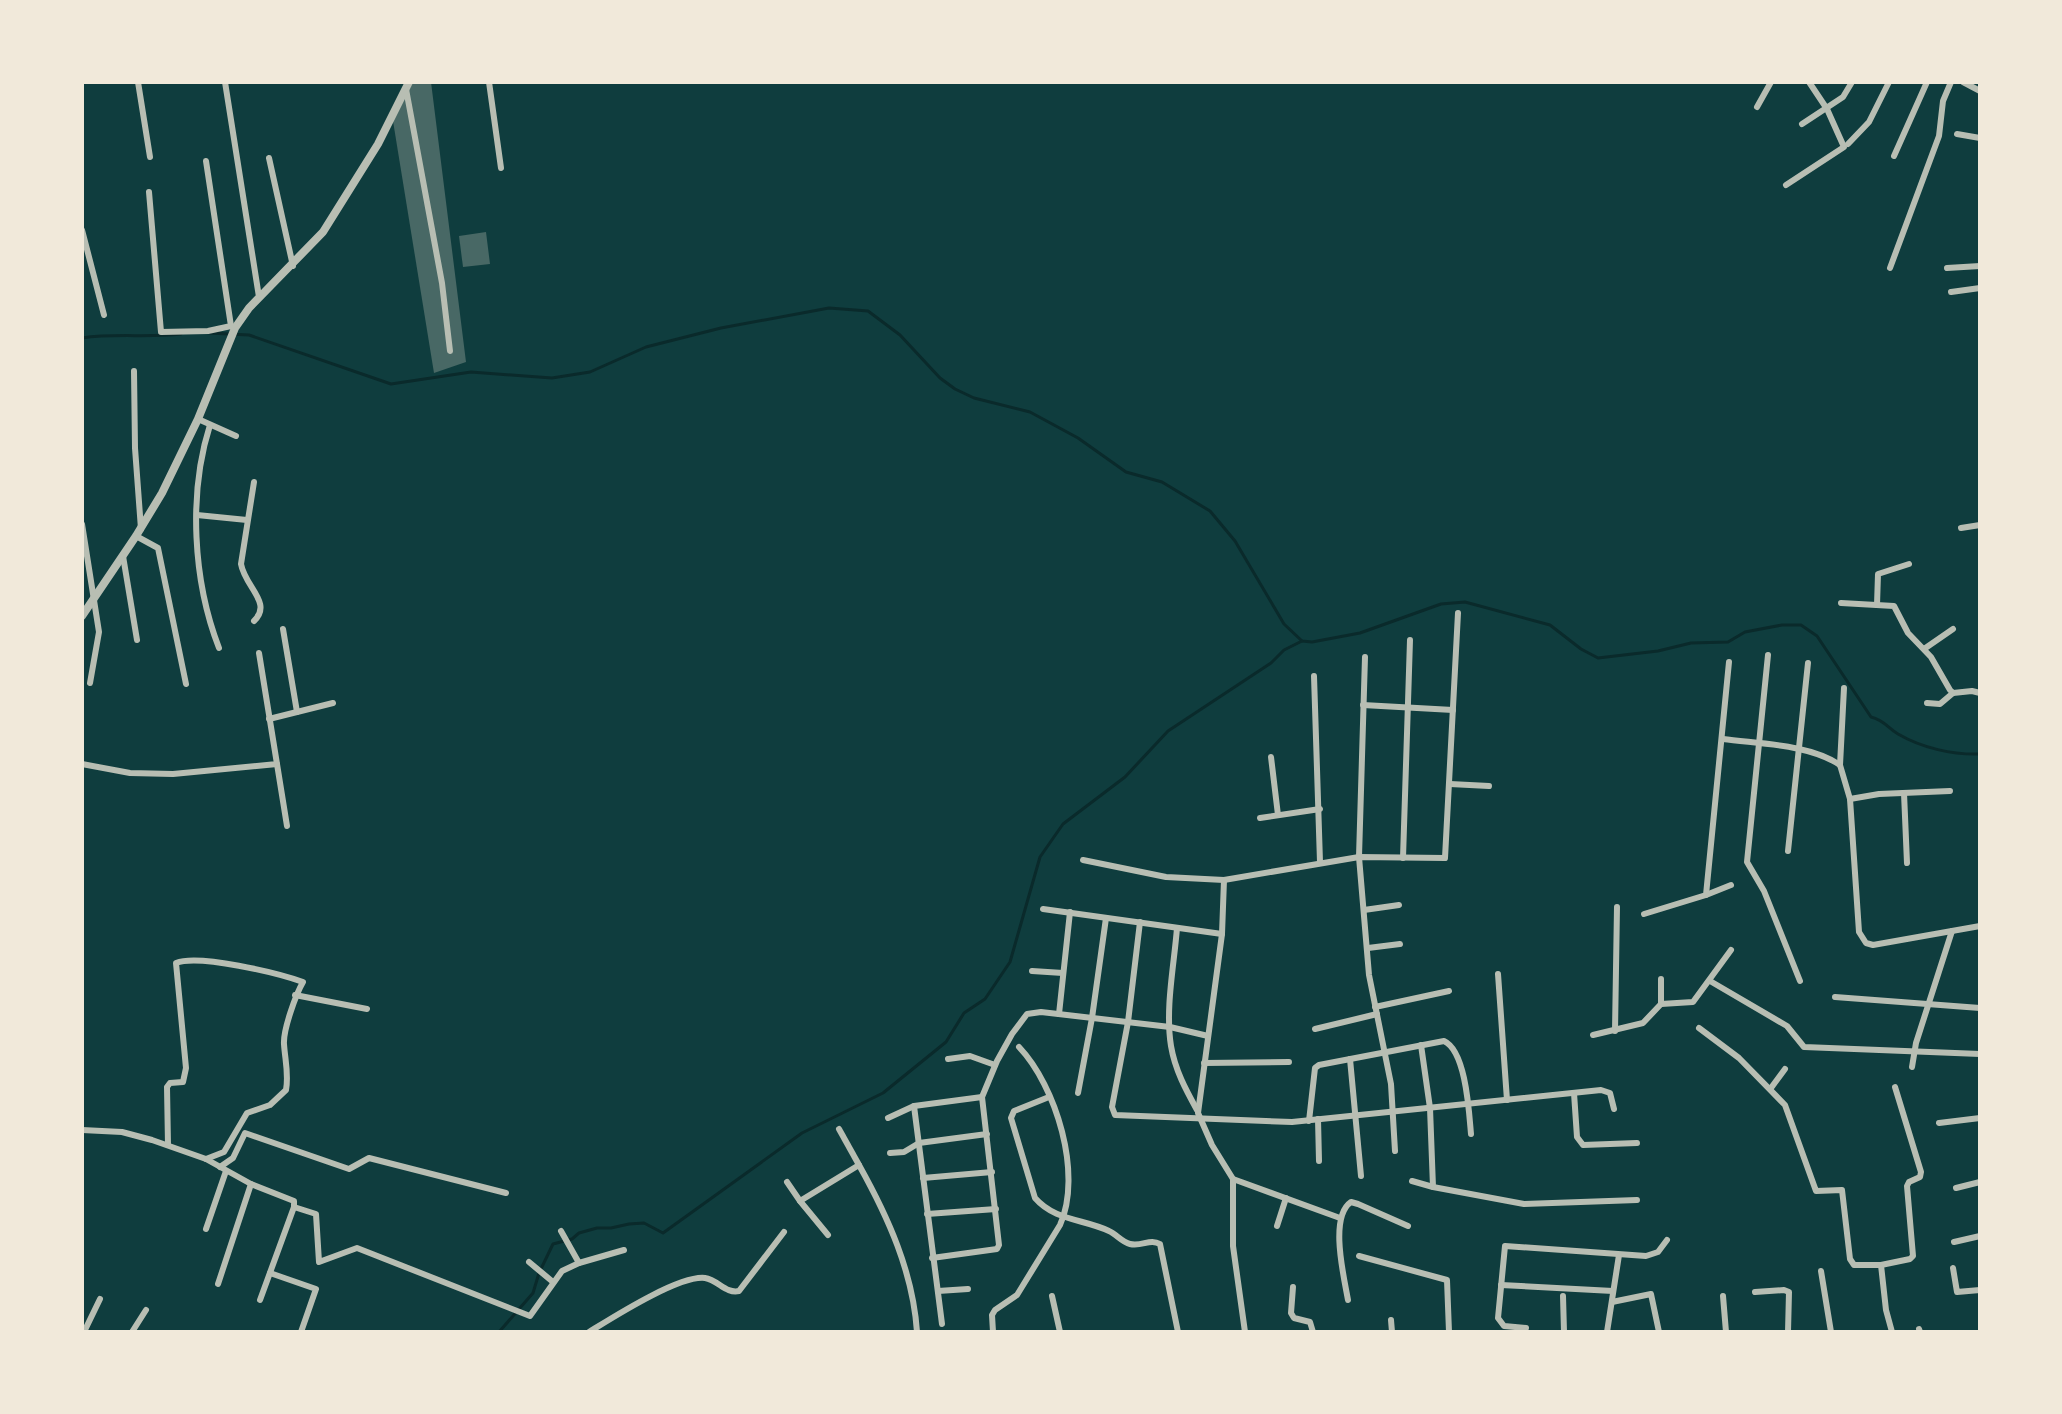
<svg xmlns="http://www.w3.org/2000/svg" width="2062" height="1414" viewBox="0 0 2062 1414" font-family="'Sofia Sans Condensed',sans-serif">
	<rect width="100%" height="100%" fill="#0f3d3e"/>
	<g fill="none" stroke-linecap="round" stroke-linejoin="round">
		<g stroke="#0a2a2b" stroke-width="3">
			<path d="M 209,333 L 249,335 L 391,384 L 471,372 L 552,378 L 590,372 L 646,347 L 721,328 L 829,308 L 868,311 L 900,335 L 940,378 L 955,389 L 974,398 L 1030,412 L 1078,438 L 1126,472 L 1162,482 L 1210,511 L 1235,541 L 1284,624 L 1302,641 L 1312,642 L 1360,633 L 1441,604 L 1465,602 L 1550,625 L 1581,649 L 1598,658 L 1658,651 L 1691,643 L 1728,642 L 1745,632 L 1782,625 L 1801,625 L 1817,636 L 1871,717 C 1884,720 1888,728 1898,734 C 1922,748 1953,755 1980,754"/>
			<path d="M 82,338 C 115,333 148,338 181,334"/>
			<path d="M 499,1332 L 533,1293 L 539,1273 L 553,1244 L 572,1239 L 579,1233 L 597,1228 L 611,1228 L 629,1224 L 644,1223 L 663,1233 L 802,1133 L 883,1093 L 946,1042 L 964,1013 L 985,999 L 1010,962 L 1040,857 L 1063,824 L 1125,777 L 1168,731 L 1271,663 L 1284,650 L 1302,641"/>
		</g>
	</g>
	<g fill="#486865">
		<path d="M 413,82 L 431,82 L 466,362 L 434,373 L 393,121 Z"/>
		<path d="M 486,232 L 490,264 L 463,267 L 459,236 Z"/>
	</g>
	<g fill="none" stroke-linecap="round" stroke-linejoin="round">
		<g stroke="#b8beb3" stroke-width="6">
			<path d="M 138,82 L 150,157"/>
			<path d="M 225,82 L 259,297"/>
			<path d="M 489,82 L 501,168"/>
			<path d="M 1963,82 L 1980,91"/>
			<path d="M 406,89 L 442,283 L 450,351"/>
			<path d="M 1757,107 L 1771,82"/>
			<path d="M 1802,124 L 1843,97 L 1852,82"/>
			<path d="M 1957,134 L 1980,138"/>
			<path d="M 1848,144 L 1869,122 L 1889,82"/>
			<path d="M 1894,156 L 1927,82"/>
			<path d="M 269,158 L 293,266"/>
			<path d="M 1786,185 L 1844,147 L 1827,109 L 1809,82"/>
			<path d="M 149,192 L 161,332 L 208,331 L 231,326 L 206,161"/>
			<path d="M 82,230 L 104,315"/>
			<path d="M 1890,268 L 1939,136 L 1943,101 L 1951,82"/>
			<path d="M 1947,268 L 1980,266"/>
			<path d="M 1951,292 L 1980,288"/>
			<path d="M 134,371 L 135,448 L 141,529"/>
			<path d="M 198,419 L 236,436"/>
			<path d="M 210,425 C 188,494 193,581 219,648"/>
			<path d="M 197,515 L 247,520"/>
			<path d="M 82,524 L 99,632 L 90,683"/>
			<path d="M 1961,528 L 1980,525"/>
			<path d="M 136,536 L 158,548 L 186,684"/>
			<path d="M 123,556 L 137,640"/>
			<path d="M 1841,603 L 1894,606 L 1908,633 L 1931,657 L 1950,690 L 1953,693 L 1972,691 L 1980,693"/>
			<path d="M 1877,605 L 1878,574 L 1909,564"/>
			<path d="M 254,621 C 273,603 245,587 241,564 L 254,482"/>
			<path d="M 283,629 L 297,712"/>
			<path d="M 1924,649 L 1953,629"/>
			<path d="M 1768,655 L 1747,862 L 1764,891 L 1800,981"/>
			<path d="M 1365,657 L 1359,857 L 1369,975 L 1391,1084 L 1395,1151"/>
			<path d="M 1314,676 L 1320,862"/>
			<path d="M 1927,703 L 1940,704 L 1953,693"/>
			<path d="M 1363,705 L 1453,710"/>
			<path d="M 269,719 L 333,703"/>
			<path d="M 1723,739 C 1759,744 1809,744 1840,765 L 1850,799 L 1859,932 L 1866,943 L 1873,945 L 1980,926"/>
			<path d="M 1271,757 L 1278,815"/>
			<path d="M 82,764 L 130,773 L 173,774 L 277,764 L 259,653"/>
			<path d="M 277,764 L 287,826"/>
			<path d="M 1840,765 L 1844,688"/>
			<path d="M 1450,784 L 1489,786"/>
			<path d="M 1904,793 L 1907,863"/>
			<path d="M 1850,799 L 1879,794 L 1950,791"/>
			<path d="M 1260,818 L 1320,809"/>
			<path d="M 1788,851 L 1808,663"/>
			<path d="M 1403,858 L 1410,640"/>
			<path d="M 1083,860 L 1166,877 L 1224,880 L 1359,857 L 1445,858 L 1458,613"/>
			<path d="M 1224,880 L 1222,934 L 1198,1113 L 1212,1145 L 1233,1179 L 1233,1246 L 1245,1332"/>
			<path d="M 1706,895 L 1731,885"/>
			<path d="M 1043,909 L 1222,934"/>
			<path d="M 1364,910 L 1399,905"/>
			<path d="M 1644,914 L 1706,895 L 1729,662"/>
			<path d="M 1140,922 L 1128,1022 L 1112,1107 L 1115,1115 L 1292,1122 L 1601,1090 L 1610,1093 L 1614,1109"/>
			<path d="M 1177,928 C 1174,966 1165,1009 1171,1046 C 1175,1070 1186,1090 1197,1110"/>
			<path d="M 1368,948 L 1400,944"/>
			<path d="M 1032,971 L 1063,973"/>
			<path d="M 1498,974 L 1507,1100"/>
			<path d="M 1661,979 L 1661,1004"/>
			<path d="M 1710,981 L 1787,1026 L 1804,1047 L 1980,1054"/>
			<path d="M 295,995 L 367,1009"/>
			<path d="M 1835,997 L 1980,1008"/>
			<path d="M 1375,1007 L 1449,991"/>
			<path d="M 1059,1014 L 1070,912"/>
			<path d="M 1699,1028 L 1739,1058 L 1785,1105 L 1816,1191 L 1842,1190 L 1850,1259 L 1854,1265 L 1881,1265 L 1910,1259 L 1913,1256 L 1907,1186 L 1909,1182 L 1920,1177 L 1921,1172 L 1895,1087"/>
			<path d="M 1315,1029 L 1377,1014"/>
			<path d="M 1615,1031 L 1617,907"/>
			<path d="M 1593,1035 L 1643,1023 L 1661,1004 L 1693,1002 L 1731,950"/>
			<path d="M 1421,1045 L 1430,1108 L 1433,1187 L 1524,1204 L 1637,1200"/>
			<path d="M 948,1059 L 970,1056 L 995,1065"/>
			<path d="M 1350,1059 L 1361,1176"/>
			<path d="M 1204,1063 L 1289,1062"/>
			<path d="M 1912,1067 L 1916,1043 L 1952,931"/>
			<path d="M 1771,1088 L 1785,1069"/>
			<path d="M 1078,1093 L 1092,1018 L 1106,918"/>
			<path d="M 1574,1093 L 1577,1137 L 1583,1145 L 1637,1143"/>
			<path d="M 1049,1097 L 1014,1111 L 1011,1118 L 1035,1198 C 1055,1221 1084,1219 1109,1231 C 1116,1234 1122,1242 1130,1244 C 1142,1247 1150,1238 1160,1244 L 1178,1332"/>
			<path d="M 914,1106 L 942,1324"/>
			<path d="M 888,1118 L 914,1106 L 982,1097"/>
			<path d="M 1318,1119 L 1319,1161"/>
			<path d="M 1309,1121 L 1315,1068 L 1319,1065 L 1444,1041 C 1466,1051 1469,1112 1471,1134"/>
			<path d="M 1939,1123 L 1980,1118"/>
			<path d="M 839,1129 L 859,1165"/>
			<path d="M 82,1130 L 122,1132 L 152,1140 L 206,1159 L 251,1184 L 294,1201 L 294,1207 L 260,1300"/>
			<path d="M 168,1145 L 167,1087 L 170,1083 L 183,1082 L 186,1068 L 176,963 C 199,954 278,973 303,982 C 296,994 283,1030 284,1044 C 285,1060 289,1074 286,1090 L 270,1105 L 247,1113 L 224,1152 L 206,1159"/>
			<path d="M 890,1153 L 904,1152 L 919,1143 L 987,1134"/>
			<path d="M 220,1167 L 233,1158 L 245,1133 L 349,1169 L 369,1158 L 506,1193"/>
			<path d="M 923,1178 L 992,1172"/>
			<path d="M 1233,1179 L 1340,1218"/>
			<path d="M 1412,1181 L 1433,1187"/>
			<path d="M 787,1182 L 800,1201 L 859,1165 C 888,1217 913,1272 917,1332"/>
			<path d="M 1956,1188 L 1980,1182"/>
			<path d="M 800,1201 L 828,1235"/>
			<path d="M 294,1207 L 316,1214 L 319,1262 L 357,1248 L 530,1316 L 562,1271 L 579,1263"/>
			<path d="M 927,1214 L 996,1209"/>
			<path d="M 1277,1226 L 1286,1198"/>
			<path d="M 206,1229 L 226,1171"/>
			<path d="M 561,1231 L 579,1263 L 624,1250"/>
			<path d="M 1954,1242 L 1980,1236"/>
			<path d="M 1359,1256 L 1447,1280 L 1449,1332"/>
			<path d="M 932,1258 L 997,1249 L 999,1245 L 982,1097 L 997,1061 L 1012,1034 L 1027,1014 L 1041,1012 L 1170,1027 L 1208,1036"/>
			<path d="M 529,1262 L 553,1282"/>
			<path d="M 1881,1265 L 1886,1310 L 1892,1332"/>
			<path d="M 1953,1268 L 1957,1292 L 1980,1290"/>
			<path d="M 1821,1271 L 1831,1332"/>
			<path d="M 270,1273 L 316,1289 L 301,1332"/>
			<path d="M 218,1284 L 251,1184"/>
			<path d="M 1501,1285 L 1613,1291"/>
			<path d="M 1293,1287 L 1291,1313 L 1294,1318 L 1310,1322 L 1313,1332"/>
			<path d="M 938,1291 L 968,1289"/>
			<path d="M 1755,1292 L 1784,1290 L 1789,1292 L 1788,1332"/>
			<path d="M 1052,1296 L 1060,1332"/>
			<path d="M 1563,1296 L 1564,1332"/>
			<path d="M 1723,1296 L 1726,1332"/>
			<path d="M 1348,1300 C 1344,1277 1329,1217 1351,1202 L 1358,1204 L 1408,1226"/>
			<path d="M 1612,1302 L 1651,1294 L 1659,1332"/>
			<path d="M 1391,1320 L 1392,1332"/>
			<path d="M 1526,1328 L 1504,1326 L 1498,1318 L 1505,1246 L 1646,1256 L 1658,1252 L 1667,1240"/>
			<path d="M 1919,1329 L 1920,1332"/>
			<path d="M 84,1332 L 100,1299"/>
			<path d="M 132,1332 L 146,1310"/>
			<path d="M 589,1332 C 612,1318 679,1275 705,1278 C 718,1280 726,1294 739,1291 L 784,1232"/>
			<path d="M 993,1332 L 992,1315 L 995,1310 L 1017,1295 L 1060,1225 C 1083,1174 1056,1086 1019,1047"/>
			<path d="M 1607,1332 L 1619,1255"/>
		</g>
		<path stroke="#b8beb3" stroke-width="8" d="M 82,616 L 136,536 L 162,493 L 198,419 L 235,328 L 249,308 L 323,232 L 378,144 L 409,82"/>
	</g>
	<rect width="2062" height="1414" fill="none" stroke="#f1e9da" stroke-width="168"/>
</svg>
